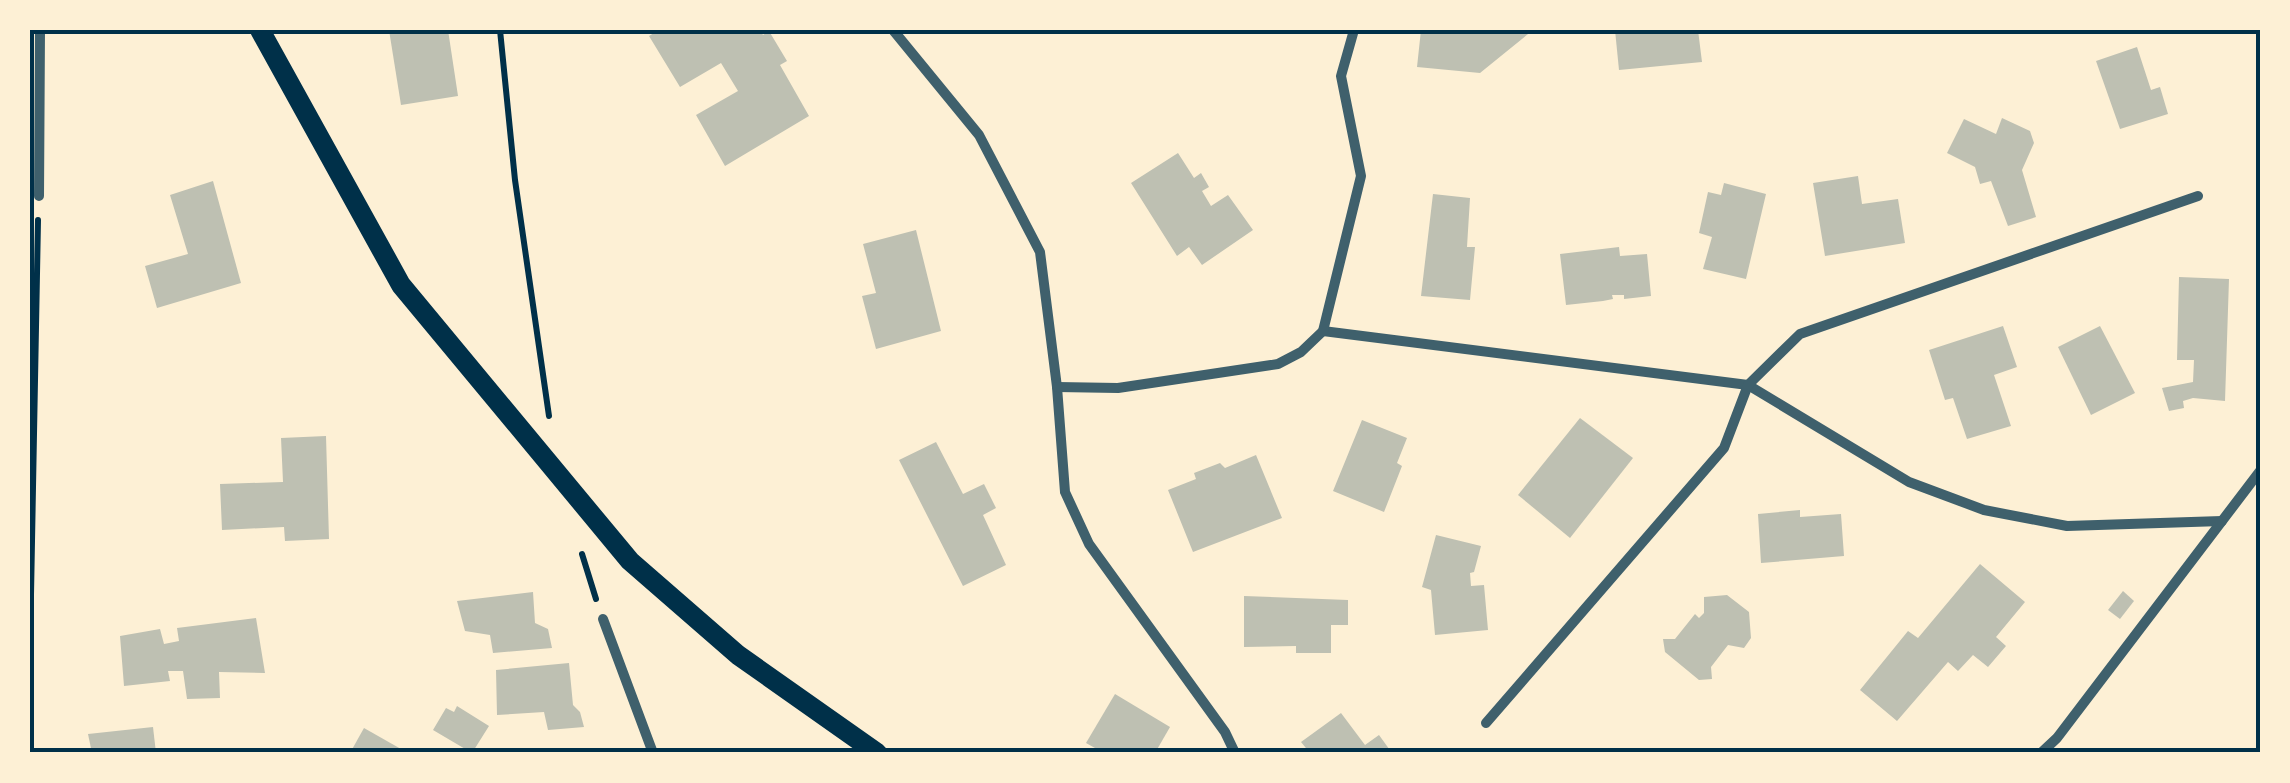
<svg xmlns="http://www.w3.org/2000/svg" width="2290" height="783" viewBox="0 0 2290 783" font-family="Karla,sans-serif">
	<rect width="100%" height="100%" fill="#fdf0d5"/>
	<g fill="#bec0b2">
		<path d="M 389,30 L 448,30 L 458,96 L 401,105 Z"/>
		<path d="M 659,30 L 760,30 L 763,35 L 769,31 L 787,61 L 780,65 L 809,116 L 725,166 L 696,115 L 738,91 L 721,63 L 680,87 L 649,36 Z"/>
		<path d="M 1421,30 L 1459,31 L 1533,30 L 1480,73 L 1417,67 Z"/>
		<path d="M 1615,30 L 1698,30 L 1702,62 L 1619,70 Z"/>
		<path d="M 2137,47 L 2151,90 L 2160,87 L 2168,114 L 2120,129 L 2096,61 Z"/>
		<path d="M 2002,118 L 2030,131 L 2034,143 L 2022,170 L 2036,217 L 2008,226 L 1991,181 L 1980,184 L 1975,167 L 1947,153 L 1964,119 L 1996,134 Z"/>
		<path d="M 1178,153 L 1194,178 L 1201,173 L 1209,187 L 1202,191 L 1211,206 L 1228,195 L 1253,230 L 1202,265 L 1189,247 L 1177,256 L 1131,183 Z"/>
		<path d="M 1858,176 L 1862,204 L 1898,199 L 1905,243 L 1825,256 L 1813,183 Z"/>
		<path d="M 213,181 L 241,283 L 157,308 L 145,266 L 188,254 L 170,195 Z"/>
		<path d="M 1724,183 L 1766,194 L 1746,279 L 1703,269 L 1712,237 L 1699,233 L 1708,192 L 1721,195 Z"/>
		<path d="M 1433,194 L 1470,198 L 1467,247 L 1475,247 L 1470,300 L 1421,296 Z"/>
		<path d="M 916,230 L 941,331 L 876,349 L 862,296 L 876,293 L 863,244 Z"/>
		<path d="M 1619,247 L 1620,256 L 1647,254 L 1651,296 L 1624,299 L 1624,295 L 1612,295 L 1613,299 L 1603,301 L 1566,305 L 1560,254 Z"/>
		<path d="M 2179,277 L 2229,279 L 2225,401 L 2193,398 L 2183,401 L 2184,408 L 2169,411 L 2162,388 L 2193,382 L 2194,360 L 2177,360 Z"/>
		<path d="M 2003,326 L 2017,367 L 1994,375 L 2011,426 L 1967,439 L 1953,398 L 1945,400 L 1929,350 Z"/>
		<path d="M 2100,326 L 2135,393 L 2091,415 L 2058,347 Z"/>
		<path d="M 1580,418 L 1633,458 L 1570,538 L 1518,495 Z"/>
		<path d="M 1362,420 L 1407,438 L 1397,463 L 1402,466 L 1384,512 L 1333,491 Z"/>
		<path d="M 326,436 L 329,539 L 285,541 L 284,527 L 222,530 L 220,484 L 283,482 L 281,438 Z"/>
		<path d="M 936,442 L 963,494 L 984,484 L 996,508 L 983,515 L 1006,565 L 963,586 L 899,460 Z"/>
		<path d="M 1256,455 L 1282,518 L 1193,552 L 1168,490 L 1196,479 L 1194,473 L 1220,463 L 1225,468 Z"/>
		<path d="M 1800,510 L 1800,517 L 1841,514 L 1844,556 L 1761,563 L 1758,514 Z"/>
		<path d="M 1436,535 L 1481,546 L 1474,572 L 1470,573 L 1471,586 L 1484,585 L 1488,630 L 1435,635 L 1431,590 L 1422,587 Z"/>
		<path d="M 1980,564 L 2025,602 L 1996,637 L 2006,646 L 1988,667 L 1973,655 L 1958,671 L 1948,662 L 1897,721 L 1860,690 L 1908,631 L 1918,638 Z"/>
		<path d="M 2123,591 L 2134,601 L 2120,619 L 2108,610 Z"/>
		<path d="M 533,592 L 535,623 L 548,629 L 552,648 L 493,653 L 490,635 L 465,631 L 457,601 Z"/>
		<path d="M 1727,595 L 1749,612 L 1751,638 L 1744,648 L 1728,645 L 1711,667 L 1712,679 L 1699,680 L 1665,652 L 1663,639 L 1675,639 L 1695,614 L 1699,618 L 1704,613 L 1704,597 Z"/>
		<path d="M 1244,596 L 1348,600 L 1348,625 L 1331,625 L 1331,653 L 1296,653 L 1296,646 L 1244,647 Z"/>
		<path d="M 256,618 L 265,673 L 219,672 L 220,698 L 187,699 L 183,671 L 168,671 L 170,681 L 124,686 L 120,636 L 160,629 L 164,644 L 179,641 L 177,628 Z"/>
		<path d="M 569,663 L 573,705 L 580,712 L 584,727 L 548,730 L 544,712 L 497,715 L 496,670 Z"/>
		<path d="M 1115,694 L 1170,727 L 1155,753 L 1104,753 L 1086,743 Z"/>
		<path d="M 457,706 L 489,726 L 472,753 L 433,730 L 446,708 L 454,712 Z"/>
		<path d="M 1341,713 L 1365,745 L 1379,735 L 1392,753 L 1310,753 L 1301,742 Z"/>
		<path d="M 153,727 L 156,753 L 92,753 L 88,734 Z"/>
		<path d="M 364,728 L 408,753 L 350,753 Z"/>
	</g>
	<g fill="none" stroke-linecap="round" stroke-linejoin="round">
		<g stroke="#003049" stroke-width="6">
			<path d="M 500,30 L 515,180 L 549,416"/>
			<path d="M 582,554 L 596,599"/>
			<path d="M 30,648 L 38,220"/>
		</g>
		<g stroke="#3f606c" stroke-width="10">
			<path d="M 893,30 L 979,135 L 1040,252 L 1057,387 L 1065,492 L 1089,544 L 1225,732 L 1235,753"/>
			<path d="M 39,196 L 40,30"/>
			<path d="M 1323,331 L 1748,385 L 1909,482 L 1984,510 L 2067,526 L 2222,521"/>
			<path d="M 1057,387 L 1118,388 L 1278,364 L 1301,352 L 1323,331 L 1361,176 L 1341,76 L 1354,30"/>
			<path d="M 603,619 L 653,753"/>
			<path d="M 1486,723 L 1724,448 L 1748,385 L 1800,334 L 2198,196"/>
			<path d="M 2041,753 L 2057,738 L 2260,471"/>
		</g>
		<path stroke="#003049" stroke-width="20" d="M 260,30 L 401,285 L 630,561 L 738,655 L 877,753"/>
	</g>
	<rect width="2290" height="783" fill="none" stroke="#fdf0d5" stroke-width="65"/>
	<rect x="32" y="32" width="2226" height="718" fill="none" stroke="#003049" stroke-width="4"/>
</svg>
